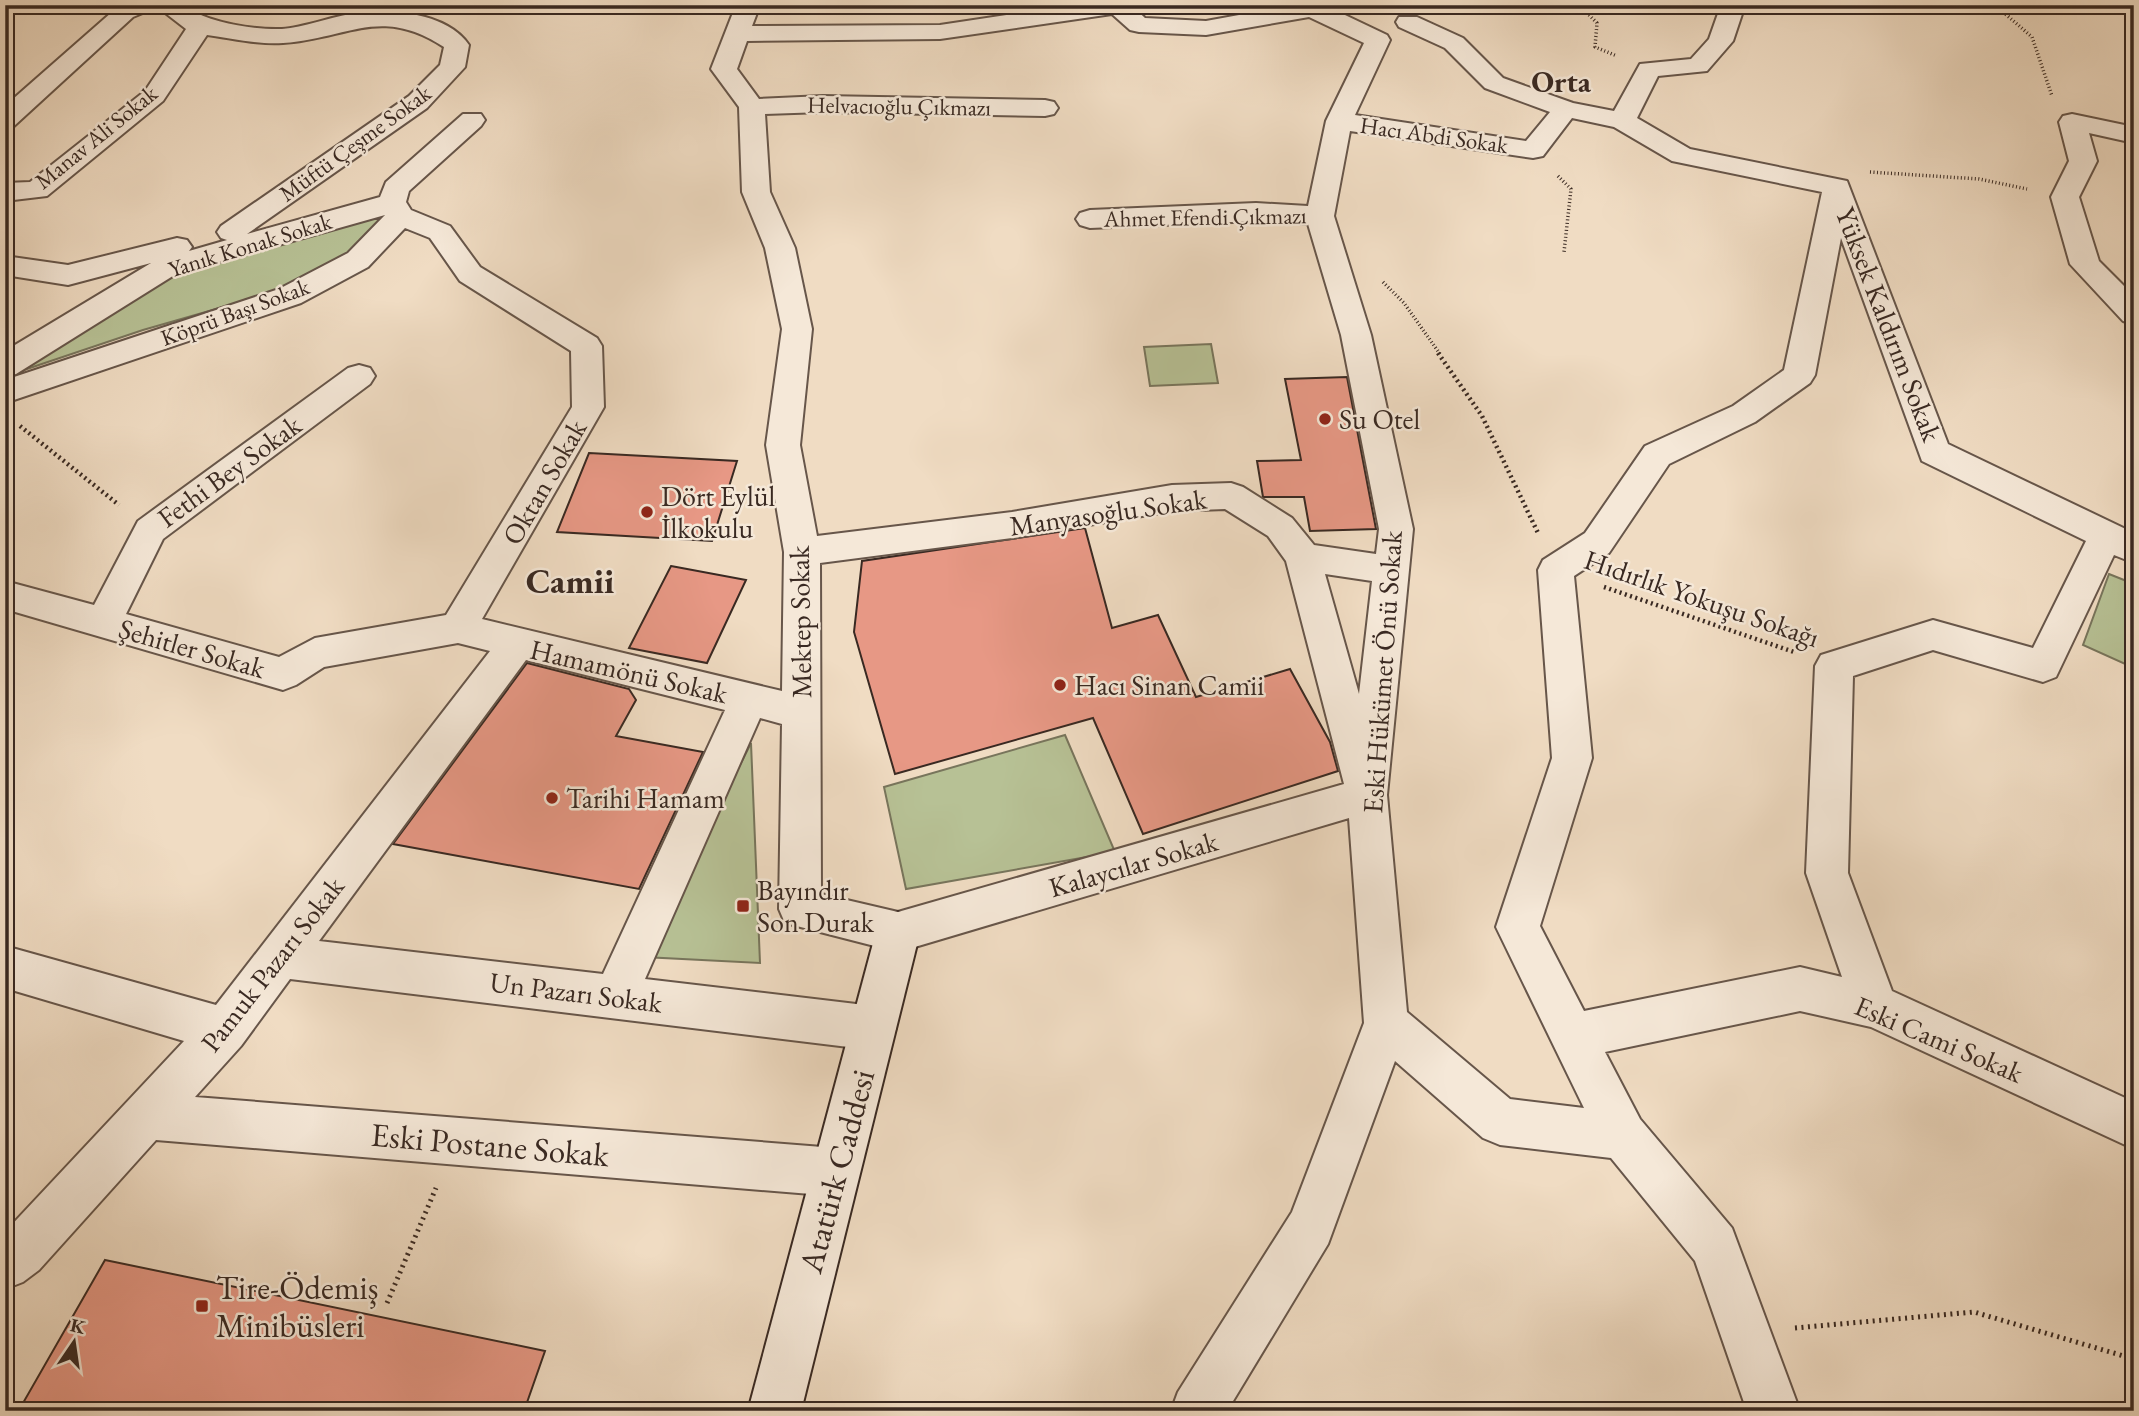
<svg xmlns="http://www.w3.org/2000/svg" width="2139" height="1416" viewBox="0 0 2139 1416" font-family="'EB Garamond',serif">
	<rect width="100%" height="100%" fill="#f0dcc3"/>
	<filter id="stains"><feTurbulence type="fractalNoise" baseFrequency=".00286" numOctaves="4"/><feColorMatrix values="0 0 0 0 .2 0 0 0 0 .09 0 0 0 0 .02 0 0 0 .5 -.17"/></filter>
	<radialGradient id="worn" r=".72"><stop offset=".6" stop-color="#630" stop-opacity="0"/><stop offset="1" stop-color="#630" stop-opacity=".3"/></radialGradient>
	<g fill="#b7c195" stroke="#78755c" stroke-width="2">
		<path d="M 390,209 L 356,248 L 293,287 L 143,330 L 21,371 L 179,270 Z"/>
		<path d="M 1211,344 L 1218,383 L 1150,386 L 1144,347 Z"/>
		<path d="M 2109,574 L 2134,584 L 2134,668 L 2083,645 Z"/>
		<path d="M 1065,735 L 1115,852 L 906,889 L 884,787 Z"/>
		<path d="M 751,743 L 760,963 L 644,957 Z"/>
	</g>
	<g fill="#e79885" stroke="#392922" stroke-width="2">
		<path d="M 1347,377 L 1376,529 L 1310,531 L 1304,497 L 1263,497 L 1257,461 L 1301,460 L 1285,379 Z"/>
		<path d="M 589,453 L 737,461 L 712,541 L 557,532 Z"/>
		<path d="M 1085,528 L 1112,628 L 1158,615 L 1196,697 L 1290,669 L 1330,742 L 1338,771 L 1143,834 L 1093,718 L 895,774 L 854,632 L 862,561 Z"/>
		<path d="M 671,566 L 746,580 L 707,663 L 629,648 Z"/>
		<path d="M 527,663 L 629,689 L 636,700 L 616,736 L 703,752 L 639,889 L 393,844 Z"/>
		<path d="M 105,1260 L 545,1351 L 524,1411 L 55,1411 L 23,1403 Z"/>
	</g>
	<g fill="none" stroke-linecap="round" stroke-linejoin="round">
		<g stroke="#67564a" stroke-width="4">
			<g id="street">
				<path d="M 120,5 L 154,5 L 150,10 L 133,17 L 14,126 L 5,128 L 5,106 Z"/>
				<path d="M 166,5 L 190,5 L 189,9 C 211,23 255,30 282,29 C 304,27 328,18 350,14 C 386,7 447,12 469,45 L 465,67 L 427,108 L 247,234 L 380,197 L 386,182 L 463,114 L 481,114 L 485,120 L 481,126 L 409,191 L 406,202 L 411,210 L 450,226 L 480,267 L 597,338 L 602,346 L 604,407 L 482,619 L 782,691 L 784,552 L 766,445 L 782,329 L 765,248 L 742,192 L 739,107 L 711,69 L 736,5 L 760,5 L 752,26 L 940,25 L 1073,5 L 1131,5 L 1145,18 L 1206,21 L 1294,5 L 1324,5 L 1387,35 L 1390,40 L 1355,115 L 1526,141 L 1550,112 L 1485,88 L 1445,48 L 1399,27 L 1396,22 L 1399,17 L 1417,17 L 1463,38 L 1503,78 L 1573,103 L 1614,111 L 1640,64 L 1691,59 L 1709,39 L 1721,5 L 1745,5 L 1733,41 L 1707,71 L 1658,76 L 1637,118 L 1690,149 L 1847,181 L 1948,444 L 2134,533 L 2134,563 L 2114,555 L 2056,677 L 2043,682 L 1933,650 L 1853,676 L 1848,873 L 1892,991 L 2134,1102 L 2134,1149 L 1871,1027 L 1800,1011 L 1605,1052 L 1640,1119 L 1732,1228 L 1800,1411 L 1747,1411 L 1695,1261 L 1611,1158 L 1500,1145 L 1483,1138 L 1395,1061 L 1328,1244 L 1227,1411 L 1171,1411 L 1178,1392 L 1292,1212 L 1364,1023 L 1349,818 L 898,952 L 785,923 L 779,909 L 782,724 L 760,718 L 645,979 L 873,1006 L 889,1012 L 896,1028 L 889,1044 L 873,1050 L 290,979 L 241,1046 L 195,1097 L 835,1148 L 852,1155 L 859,1172 L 852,1189 L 835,1196 L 156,1140 L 39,1270 L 23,1282 L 5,1289 L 5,1232 L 184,1041 L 5,988 L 5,946 L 216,1005 L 490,651 L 458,643 L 324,667 L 296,685 L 283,690 L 5,609 L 5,581 L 94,605 L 138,521 L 348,368 L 359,365 L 370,368 L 375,376 L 370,384 L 163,539 L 126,614 L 279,657 L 315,638 L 446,615 L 572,407 L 571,351 L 460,281 L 430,238 L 405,228 L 368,267 L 301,303 L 5,403 L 5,380 L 279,289 L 348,253 L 385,215 L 176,274 L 16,374 L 5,377 L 5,351 L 151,263 L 68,285 L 5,275 L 5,256 L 68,265 L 177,238 L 187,240 L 192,247 L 189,251 L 227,240 L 221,238 L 217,232 L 221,226 L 409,96 L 440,65 L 444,47 C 380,5 347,39 283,43 C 259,45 231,38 207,35 L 163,101 L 47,196 L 5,201 L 5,183 L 30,182 L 145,91 L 186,29 L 164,12 ZM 1112,14 L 1130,30 L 1139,32 L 1206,35 L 1309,17 L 1364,43 L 1326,121 L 1308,206 L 1256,203 L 1090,210 L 1080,213 L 1076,219 L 1080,225 L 1090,228 L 1256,221 L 1308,224 L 1341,335 L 1379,529 L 1376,554 L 1314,545 L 1292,518 L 1243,487 L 1231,483 L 1172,485 L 1012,512 L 817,536 L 800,445 L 812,329 L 795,248 L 770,192 L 765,114 L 823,112 L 1045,116 L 1054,114 L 1058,108 L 1054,102 L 1045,100 L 823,96 L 759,99 L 737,69 L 747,41 L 940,39 ZM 1572,118 L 1614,127 L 1672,161 L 1822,192 L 1784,370 L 1733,406 L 1645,446 L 1585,533 L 1543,560 L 1538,570 L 1552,758 L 1496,927 L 1584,1108 L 1510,1099 L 1407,1012 L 1387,795 L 1413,529 L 1371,335 L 1334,216 L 1350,131 L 1533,158 L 1543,156 ZM 1841,238 L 1922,461 L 2086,541 L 2033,648 L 1933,620 L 1821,655 L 1815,666 L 1806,873 L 1842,977 L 1800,967 L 1584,1011 L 1540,926 L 1592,758 L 1574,576 L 1609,553 L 1669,464 L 1755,422 L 1810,383 L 1815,375 ZM 1225,509 L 1268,536 L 1286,561 L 1344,784 L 898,912 L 821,894 L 820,563 L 1012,538 L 1172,511 ZM 1325,574 L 1372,581 L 1359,694 ZM 526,660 L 725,710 L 603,974 L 319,941 Z"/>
				<path d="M 2072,114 L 2134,127 L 2134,143 L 2089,133 L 2097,161 L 2079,197 L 2099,261 L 2134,296 L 2134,324 L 2123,321 L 2070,264 L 2051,197 L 2069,161 L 2059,122 L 2063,116 Z"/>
			</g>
		</g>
		<g stroke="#392922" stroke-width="4">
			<path id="secondary" d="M 898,912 L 913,918 L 920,932 L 801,1411 L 748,1411 L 876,932 L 883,918 Z"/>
		</g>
		<g stroke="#392922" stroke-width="3.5" stroke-dasharray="1 2.5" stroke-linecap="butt">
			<path d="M 1483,5 L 1487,5"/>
			<path d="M 1579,5 L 1597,23 L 1595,47 L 1617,56"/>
			<path d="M 1995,5 L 2032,37 L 2052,96"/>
			<path d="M 1870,172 L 1979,179 L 2027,189"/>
			<path d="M 1558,176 L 1571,189 L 1564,252"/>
			<path d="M 1383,282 L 1404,303 L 1440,354"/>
		</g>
		<g stroke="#392922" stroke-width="4.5" stroke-dasharray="2 3.5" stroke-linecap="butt">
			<path d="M 1438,353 L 1482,416 L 1538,533"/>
			<path d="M 20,426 L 119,505"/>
			<path d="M 1604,587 L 1794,652"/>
		</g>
		<g stroke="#392922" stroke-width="5" stroke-dasharray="2 4.5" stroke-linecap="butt">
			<path d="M 387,1303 L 436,1188"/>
			<path d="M 1795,1328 L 1974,1312 L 2134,1359"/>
		</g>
		<use href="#street" fill="#f5e8d8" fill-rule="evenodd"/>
		<use href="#secondary" fill="#f5e8d8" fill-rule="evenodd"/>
	</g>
	<g fill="#8f2418" stroke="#f5e8d8" stroke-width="2.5">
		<circle cx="1325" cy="419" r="7"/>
		<circle cx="647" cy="512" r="7"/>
		<circle cx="1060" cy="685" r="7"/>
		<circle cx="552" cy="798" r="7"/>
		<rect x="736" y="899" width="14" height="14" rx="3.5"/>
		<rect x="195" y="1299" width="14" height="14" rx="3.5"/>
	</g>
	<g text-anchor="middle" stroke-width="5" stroke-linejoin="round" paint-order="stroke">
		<g font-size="23" fill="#392922" stroke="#f5e8d8">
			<text transform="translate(899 106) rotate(1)" y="8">Helvacıoğlu Çıkmazı</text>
			<text transform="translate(1434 135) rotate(8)" y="8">Hacı Abdi Sokak</text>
			<text transform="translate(96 137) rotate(-39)" y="8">Manav Ali Sokak</text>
			<text transform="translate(355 143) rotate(-36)" y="8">Müftü Çeşme Sokak</text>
			<text transform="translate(1205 217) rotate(-1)" y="8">Ahmet Efendi Çıkmazı</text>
			<text transform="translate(250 245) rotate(-17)" y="8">Yanık Konak Sokak</text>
			<text transform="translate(235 312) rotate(-20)" y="8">Köprü Başı Sokak</text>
		</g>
		<g font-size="28" fill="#392922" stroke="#f5e8d8">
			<text transform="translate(1889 324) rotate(69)" y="10">Yüksek Kaldırım Sokak</text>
			<text transform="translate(229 471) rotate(-36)" y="10">Fethi Bey Sokak</text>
			<text transform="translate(544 482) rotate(-60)" y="10">Oktan Sokak</text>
			<text transform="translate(1108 512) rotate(-8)" y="10">Manyasoğlu Sokak</text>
			<text transform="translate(1702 598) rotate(19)" y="10">Hıdırlık Yokuşu Sokağı</text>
			<text transform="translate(800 622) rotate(-91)" y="10">Mektep Sokak</text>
			<text transform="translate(192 648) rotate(16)" y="10">Şehitler Sokak</text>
			<text transform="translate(629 671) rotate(13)" y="10">Hamamönü Sokak</text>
			<text transform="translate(1382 672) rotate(-86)" y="10">Eski Hükümet Önü Sokak</text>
			<text transform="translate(1133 864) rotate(-16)" y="10">Kalaycılar Sokak</text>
			<text transform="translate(272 964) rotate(-52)" y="10">Pamuk Pazarı Sokak</text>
			<text transform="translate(576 992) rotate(7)" y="10">Un Pazarı Sokak</text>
			<text transform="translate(1939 1039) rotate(23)" y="10">Eski Cami Sokak</text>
		</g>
		<g font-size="28" fill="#392922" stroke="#f5e8d8" text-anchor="start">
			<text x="1339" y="429">Su Otel</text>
			<text x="661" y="506">Dört Eylül<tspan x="661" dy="32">İlkokulu</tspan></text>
			<text x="1074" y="695">Hacı Sinan Camii</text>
			<text x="566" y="808">Tarihi Hamam</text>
			<text x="757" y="900">Bayındır<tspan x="757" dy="32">Son Durak</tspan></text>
		</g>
		<g font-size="30" font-weight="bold" fill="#392922" stroke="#f5e8d8">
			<text x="1561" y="92">Orta</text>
		</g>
		<g font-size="33" fill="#392922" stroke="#f5e8d8">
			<text transform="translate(490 1144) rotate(5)" y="12">Eski Postane Sokak</text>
			<text transform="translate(836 1171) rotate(-75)" y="12">Atatürk Caddesi</text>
		</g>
		<g font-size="33" fill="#392922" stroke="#f5e8d8" text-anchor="start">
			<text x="216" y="1299">Tire-Ödemiş<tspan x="216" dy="38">Minibüsleri</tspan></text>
		</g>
		<g font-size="35" font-weight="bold" fill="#392922" stroke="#f5e8d8">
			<text x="570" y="593">Camii</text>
		</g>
	</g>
	<rect width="2139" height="1416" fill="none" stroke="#f0dcc3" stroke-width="28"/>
	<rect x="7" y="7" width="2125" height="1402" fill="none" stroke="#392922" stroke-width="3.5"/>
	<rect x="14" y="14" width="2111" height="1388" fill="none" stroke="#392922" stroke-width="2"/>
	<g transform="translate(74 1342) rotate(13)" stroke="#f5e8d8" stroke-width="5" paint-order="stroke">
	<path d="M0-5L12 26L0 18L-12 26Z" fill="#392922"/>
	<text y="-10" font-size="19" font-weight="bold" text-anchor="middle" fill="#392922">K</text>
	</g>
	<rect width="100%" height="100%" filter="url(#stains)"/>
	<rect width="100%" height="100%" fill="url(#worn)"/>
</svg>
